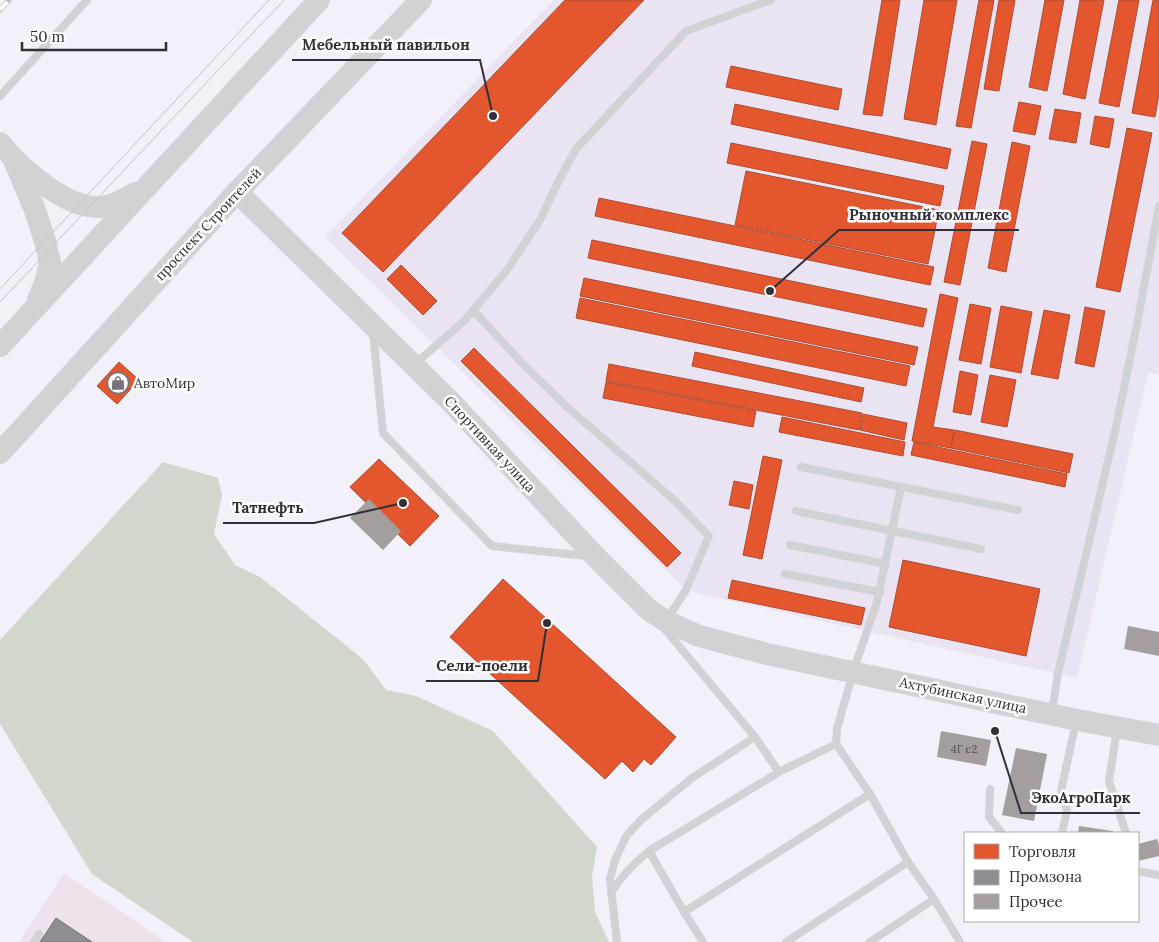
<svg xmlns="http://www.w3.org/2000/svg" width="1159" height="942" viewBox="0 0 1159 942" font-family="Lora,serif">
	<rect width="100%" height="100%" fill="#f2f0f8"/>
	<path fill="#eae3f2" d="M 554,0 L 1159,0 L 1159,374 L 1148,373 L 1077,678 L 718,598 L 686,590 L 325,237 Z"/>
	<path fill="#eee2ed" d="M 64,873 L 166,942 L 19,942 Z"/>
	<path fill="#d2d7cd" d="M 163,462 L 218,478 L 222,495 L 214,534 L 235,565 L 260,577 L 363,659 L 386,690 L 416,696 L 493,731 L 597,847 L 592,876 L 595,912 L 609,942 L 193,942 L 92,874 L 0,724 L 0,640 Z"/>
	<g fill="#e4572e" stroke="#ae4b31">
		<path d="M 565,0 L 644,0 L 383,272 L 342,233 Z"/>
		<path d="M 882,0 L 900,0 L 882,116 L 863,114 Z"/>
		<path d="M 924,0 L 957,0 L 936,125 L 904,119 Z"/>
		<path d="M 979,0 L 994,0 L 971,128 L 956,126 Z"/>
		<path d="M 999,0 L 1015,0 L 999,91 L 984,89 Z"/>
		<path d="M 1045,0 L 1064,0 L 1047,91 L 1029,87 Z"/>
		<path d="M 1080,0 L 1104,0 L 1085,99 L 1063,94 Z"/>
		<path d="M 1119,0 L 1139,0 L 1119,107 L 1099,103 Z"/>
		<path d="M 1153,0 L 1159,0 L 1159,94 L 1155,117 L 1132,113 Z"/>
		<path d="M 731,66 L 842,89 L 838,110 L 726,87 Z"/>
		<path d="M 1019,102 L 1041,106 L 1035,135 L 1013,131 Z"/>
		<path d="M 735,104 L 951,149 L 947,169 L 731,124 Z"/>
		<path d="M 1055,109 L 1081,113 L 1076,143 L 1049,139 Z"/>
		<path d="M 1095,116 L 1114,119 L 1109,148 L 1090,144 Z"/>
		<path d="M 1127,128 L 1152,133 L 1120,292 L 1096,287 Z"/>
		<path d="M 972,141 L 987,144 L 960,285 L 944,282 Z"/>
		<path d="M 1012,142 L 1030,146 L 1006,272 L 988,268 Z"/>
		<path d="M 731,143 L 944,186 L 940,206 L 727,163 Z"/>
		<path d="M 746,171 L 939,210 L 928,264 L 735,225 Z"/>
		<path d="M 599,198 L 934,267 L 930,285 L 595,216 Z"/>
		<path d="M 592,240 L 927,309 L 923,327 L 588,258 Z"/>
		<path d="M 401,265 L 437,301 L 423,315 L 387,279 Z"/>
		<path d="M 584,278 L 918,347 L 914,365 L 580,296 Z"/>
		<path d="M 940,294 L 958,298 L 933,427 L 954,430 L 951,448 L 912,441 Z"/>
		<path d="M 580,298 L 910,366 L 906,386 L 576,318 Z"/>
		<path d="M 970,304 L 991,308 L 981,364 L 959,360 Z"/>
		<path d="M 1001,306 L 1032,312 L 1021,373 L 990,367 Z"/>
		<path d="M 1085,307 L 1105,311 L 1094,367 L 1075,363 Z"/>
		<path d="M 1044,310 L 1070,315 L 1058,379 L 1031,374 Z"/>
		<path d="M 474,348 L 681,553 L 667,567 L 461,361 Z"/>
		<path d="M 695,352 L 864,388 L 861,402 L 692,366 Z"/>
		<path d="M 119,362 L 139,380 L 117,404 L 97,386 Z"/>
		<path d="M 609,364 L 862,413 L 859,430 L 606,381 Z"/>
		<path d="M 960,371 L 978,375 L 971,415 L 953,412 Z"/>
		<path d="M 990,375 L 1016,380 L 1007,427 L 981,422 Z"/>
		<path d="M 606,382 L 756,411 L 753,427 L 603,398 Z"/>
		<path d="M 863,414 L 907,423 L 904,440 L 860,430 Z"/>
		<path d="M 782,417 L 905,442 L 903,456 L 779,432 Z"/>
		<path d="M 955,430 L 1073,454 L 1069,473 L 951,448 Z"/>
		<path d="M 914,442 L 1067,474 L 1065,487 L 911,455 Z"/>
		<path d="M 763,456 L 782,460 L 762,559 L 743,555 Z"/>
		<path d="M 379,459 L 439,516 L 410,546 L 350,487 Z"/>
		<path d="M 734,481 L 753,485 L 749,509 L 729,505 Z"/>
		<path d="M 903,560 L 1040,589 L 1026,656 L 889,627 Z"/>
		<path d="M 503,579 L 676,737 L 651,765 L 644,759 L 633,772 L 622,761 L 605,779 L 450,637 Z"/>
		<path d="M 732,580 L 865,608 L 861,625 L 728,598 Z"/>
	</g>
	<path fill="#8d8d92" stroke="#717177" d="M 56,918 L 92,942 L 40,942 Z"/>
	<g fill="#a49e9e">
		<path d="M 369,499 L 401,531 L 383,550 L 350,518 Z"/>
		<path d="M 1128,626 L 1159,632 L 1159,656 L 1124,649 Z"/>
		<path d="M 941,731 L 991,740 L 986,766 L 937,757 Z"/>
		<path d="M 1016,748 L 1047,754 L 1034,821 L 1002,815 Z"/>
		<path d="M 1079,826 L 1113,831 L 1113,833 L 1078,833 Z"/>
		<path d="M 1157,839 L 1159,845 L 1159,856 L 1138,861 L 1138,844 Z"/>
	</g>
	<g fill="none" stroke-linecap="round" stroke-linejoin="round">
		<g stroke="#d2d2d4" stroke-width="8">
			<path d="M 0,96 L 87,0"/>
			<path d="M 473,310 L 523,364 L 566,406 L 674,500 L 709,536 L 686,590 L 667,619"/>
			<path d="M 373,332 L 383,433 L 492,546 L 587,556"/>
			<path d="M 415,364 L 465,320 L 507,270 L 540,220 L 559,180 L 576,149 L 686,31 L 771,0"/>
			<path d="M 801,467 L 1018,510"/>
			<path d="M 901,487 L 877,602 L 853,672 L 837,729 L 836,744 L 870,794 L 908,862 L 934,899 L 960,942"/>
			<path d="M 796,511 L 981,549"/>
			<path d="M 790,545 L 886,564"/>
			<path d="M 785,574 L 880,592"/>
			<path d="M 1052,712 L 1058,673 L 1116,427 L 1138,319 L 1159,206"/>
			<path d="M 1117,729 L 1109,781 L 1126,833"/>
			<path d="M 755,737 L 779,772"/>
			<path d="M 990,789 L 989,817 L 1002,833"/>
			<path d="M 1062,833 L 1067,810 L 1061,791 L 1076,722"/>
			<path d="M 649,851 L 684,912 L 703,942"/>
			<path d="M 1138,871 L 1159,875"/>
			<path d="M 611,893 C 621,876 633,864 649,851 L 779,772 L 836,744"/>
			<path d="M 684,912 L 870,794"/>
			<path d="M 34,942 L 39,934"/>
			<path d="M 617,942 L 610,879 L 615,860 L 627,835 L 642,819 L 692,778 L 755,737 L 663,627"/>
			<path d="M 786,942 L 908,862"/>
			<path d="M 870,942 L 934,899"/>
		</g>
		<g stroke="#d2d2d4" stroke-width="22">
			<path d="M 0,143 C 22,169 70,214 107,206 C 117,204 126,198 135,193"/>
			<path d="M 14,160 L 35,210 L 45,241 L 50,262 L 46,280 L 38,300"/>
			<path d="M 237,192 L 449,400 L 596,557 L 649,610 L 666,621 L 699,636 L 767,654 L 1077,720 L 1159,735"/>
			<path d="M 0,346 L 319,0"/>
			<path d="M 0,453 L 237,192 L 421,0"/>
		</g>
		<g stroke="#c4c3c6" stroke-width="1">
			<path d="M 0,289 L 269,0"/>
			<path d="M 0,302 L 284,0"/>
		</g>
		<g stroke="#c4c3c6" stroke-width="5.5">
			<path id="rail" d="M 0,10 L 9,0"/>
		</g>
		<use href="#rail" stroke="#fff" stroke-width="4" stroke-dasharray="11" stroke-linecap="butt"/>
	</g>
	<defs>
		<g id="shop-ring" transform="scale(1.125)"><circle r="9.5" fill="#fff" stroke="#75737b" stroke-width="1.5"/><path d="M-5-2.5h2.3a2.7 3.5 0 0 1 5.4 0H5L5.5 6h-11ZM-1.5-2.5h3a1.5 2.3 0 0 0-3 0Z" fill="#75737b"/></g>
	</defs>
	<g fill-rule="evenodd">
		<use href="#shop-ring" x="118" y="383"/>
	</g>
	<g text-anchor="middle" stroke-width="5" stroke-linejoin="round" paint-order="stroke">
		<g font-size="11" fill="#4e4b51">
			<text x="964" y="753">4Г с2</text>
		</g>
		<g font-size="14" fill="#312f37" stroke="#fff">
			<text transform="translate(208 224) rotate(-47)" y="5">проспект Строителей</text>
			<text transform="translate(490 444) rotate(47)" y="5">Спортивная улица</text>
			<text transform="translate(963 695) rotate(12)" y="5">Ахтубинская улица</text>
		</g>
		<g font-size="14" fill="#312f37" stroke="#fff" text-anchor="start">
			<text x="134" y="388">АвтоМир</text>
		</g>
	</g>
	<path fill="none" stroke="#312f37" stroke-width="2" d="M493 116L480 60H292M770 291L839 230H1019M403 503L314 523H223M547 623L538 681H426M995 731L1021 813H1140"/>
	<g fill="#312f37" stroke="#fff" stroke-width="2">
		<circle cx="493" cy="116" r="5"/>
		<circle cx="770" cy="291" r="5"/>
		<circle cx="403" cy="503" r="5"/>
		<circle cx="547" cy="623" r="5"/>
		<circle cx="995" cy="731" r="5"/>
	</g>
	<g font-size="15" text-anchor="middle" font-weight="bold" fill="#312f37" stroke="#fff" stroke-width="5" stroke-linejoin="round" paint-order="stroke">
		<text x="386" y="50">Мебельный павильон</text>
		<text x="929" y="220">Рыночный комплекс</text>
		<text x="268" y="513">Татнефть</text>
		<text x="482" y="671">Сели-поели</text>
		<text x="1081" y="803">ЭкоАгроПарк</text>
	</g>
	<rect x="964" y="832" width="175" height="90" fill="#ffffff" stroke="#adacaf"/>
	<rect x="974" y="844" width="25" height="15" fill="#e4572e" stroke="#adacaf"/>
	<text x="1009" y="857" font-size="15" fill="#312f37">Торговля</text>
	<rect x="974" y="870" width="25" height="15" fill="#8d8d92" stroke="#adacaf"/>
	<text x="1009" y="882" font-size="15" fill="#312f37">Промзона</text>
	<rect x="974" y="894" width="25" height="15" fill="#a49e9e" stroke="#adacaf"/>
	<text x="1009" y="907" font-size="15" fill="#312f37">Прочее</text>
	<path d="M22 42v8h144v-8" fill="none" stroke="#312f37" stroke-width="2.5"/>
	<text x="30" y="42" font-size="15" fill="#312f37" stroke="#ffffff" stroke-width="4" paint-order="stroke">50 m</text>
</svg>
